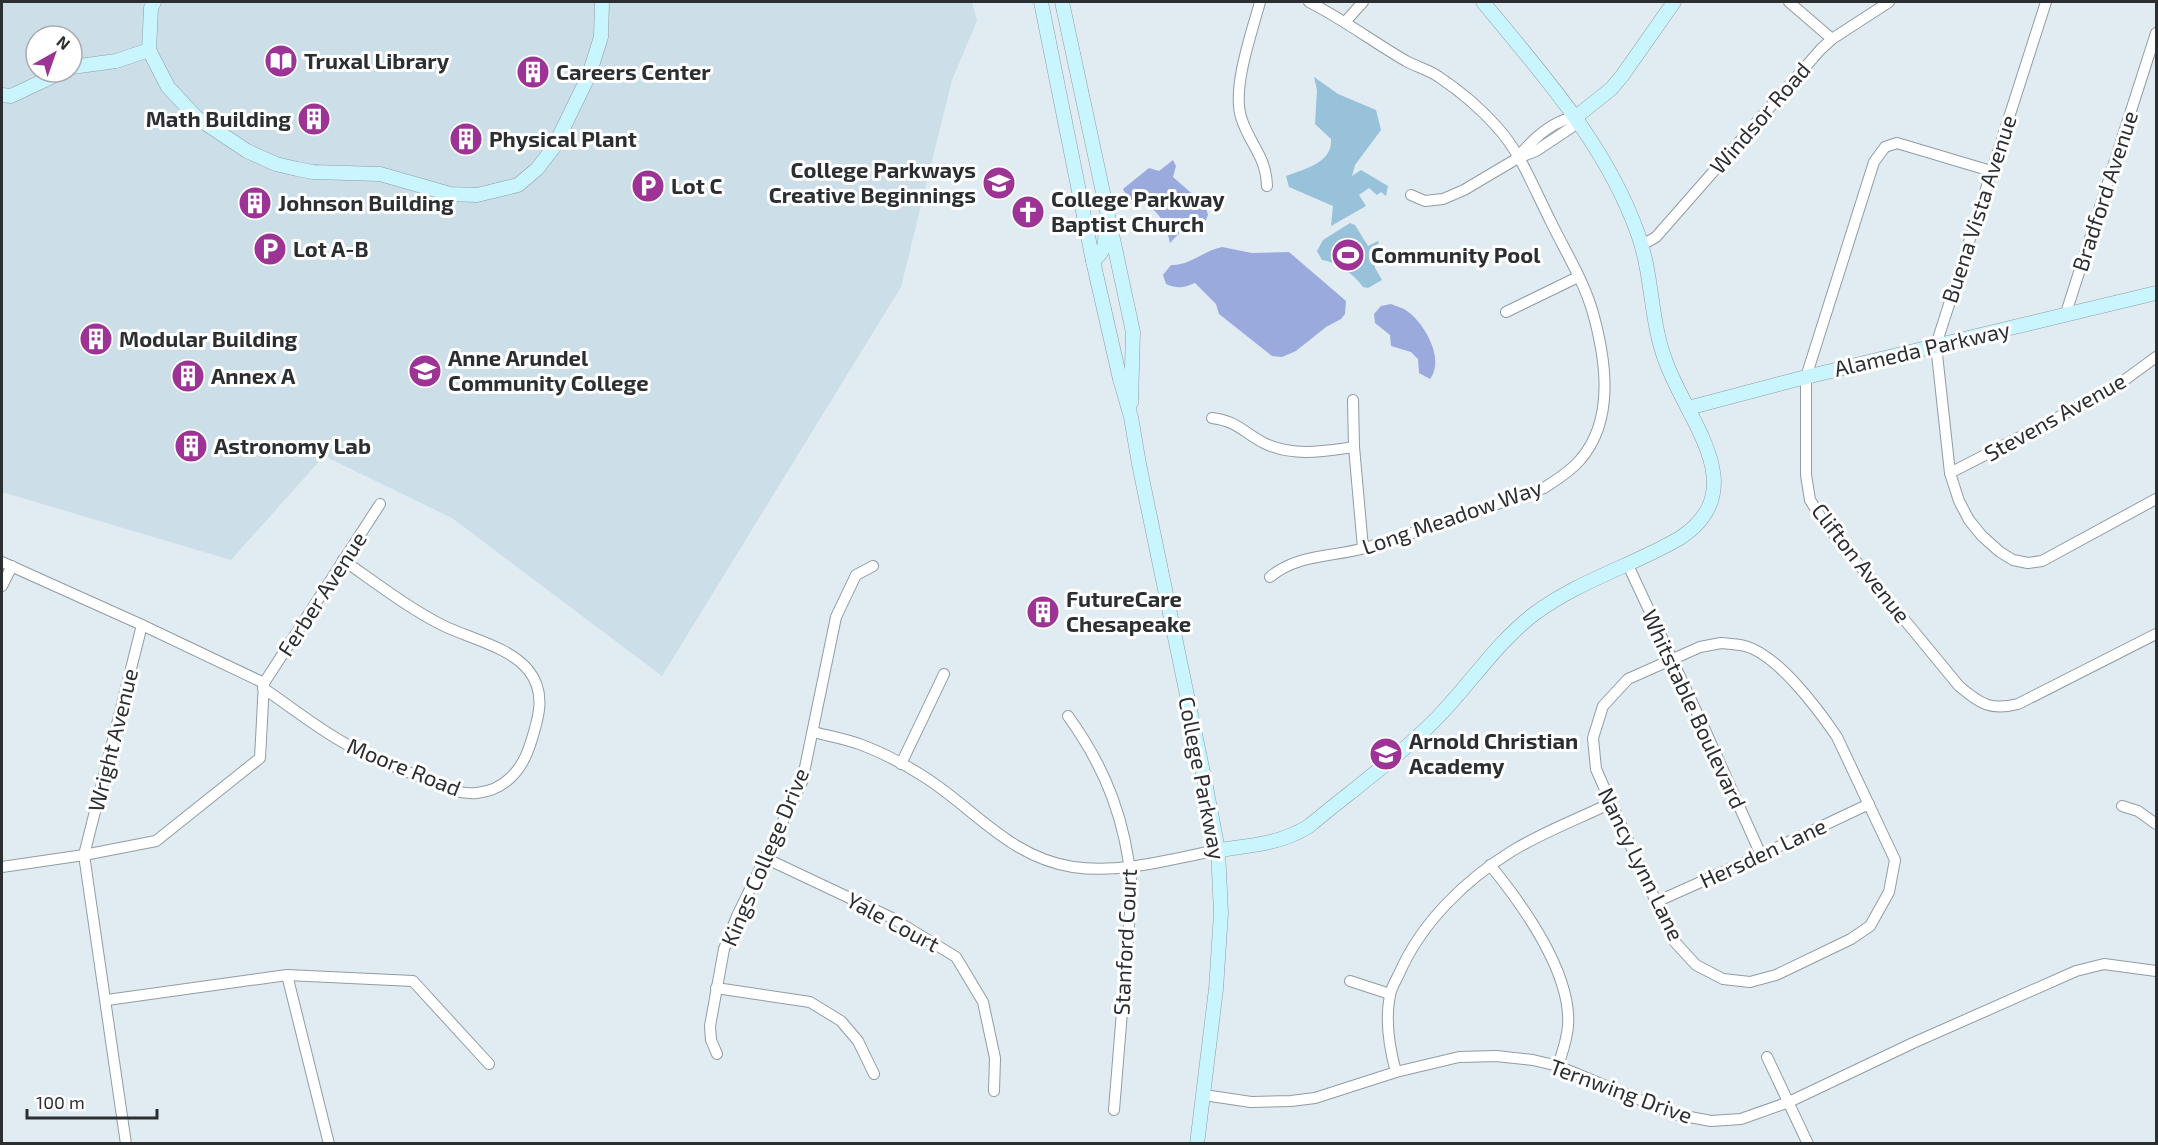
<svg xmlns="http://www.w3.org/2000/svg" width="2158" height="1145" viewBox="0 0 2158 1145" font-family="'Exo 2',sans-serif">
	<rect width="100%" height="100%" fill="#e0ebf2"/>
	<path fill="#ccdfe9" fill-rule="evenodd" d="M 2,2 L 972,2 L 977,21 L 952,80 L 901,287 L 662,676 L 452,518 L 324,456 L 231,560 L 2,492 ZM 36,36 L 72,36 L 72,72 L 36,72 Z"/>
	<g fill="#97c2da">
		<path d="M 1314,77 L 1338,94 L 1376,110 L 1381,130 L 1355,165 L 1352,176 L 1361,170 L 1388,186 L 1386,196 L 1381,192 L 1377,195 L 1369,188 L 1359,195 L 1366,206 L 1331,226 L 1333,206 L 1289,187 L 1286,176 C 1304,169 1333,163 1331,139 L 1315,124 L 1317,90 Z"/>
		<path d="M 1350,223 L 1355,225 L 1368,246 L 1378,241 L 1379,243 L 1375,246 L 1375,268 L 1382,280 L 1368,288 L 1363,287 C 1355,275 1337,262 1322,260 L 1317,251 L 1323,240 Z"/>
	</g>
	<g fill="#9baadd">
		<path d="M 1173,160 L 1176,166 L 1173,177 L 1205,205 L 1208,215 L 1201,231 L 1201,236 L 1195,229 L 1184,228 L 1170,243 C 1167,229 1163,217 1151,208 C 1139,200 1131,206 1123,189 L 1149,168 L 1159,171 Z"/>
		<path d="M 1222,247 L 1252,253 L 1289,252 L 1346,301 L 1345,314 L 1341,319 L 1326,327 L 1296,351 L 1282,357 L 1272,356 L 1219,314 L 1216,304 L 1195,283 C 1183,288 1178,289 1166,284 L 1163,275 L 1171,265 C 1189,266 1205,250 1222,247 Z"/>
		<path d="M 1391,304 C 1395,306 1400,307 1404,309 C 1423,320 1446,359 1430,379 L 1419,373 L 1418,359 L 1411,352 L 1391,346 L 1390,335 L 1375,323 L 1374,314 L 1381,306 Z"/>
	</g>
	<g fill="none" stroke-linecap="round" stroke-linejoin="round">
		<g stroke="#929ca3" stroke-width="12">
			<g id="street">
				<path d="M 1260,2 C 1252,32 1232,87 1241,117 C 1249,144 1266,155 1267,186"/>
				<path d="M 1789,2 L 1832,39"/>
				<path d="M 2046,2 L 1936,345 L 1950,473 L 1959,501 L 1969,520 L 1982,536 L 2000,552 L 2013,560 L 2028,563 L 2042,561 L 2156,499"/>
				<path d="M 1346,21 L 1363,2"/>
				<path d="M 1518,157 C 1532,140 1553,120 1576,117"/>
				<path d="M 1991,171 L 1897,143 L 1885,147 L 1874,162 L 1806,377 L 1806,475 L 1810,500 L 1823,521 L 1959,686 C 1980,704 1991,711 2018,704 L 2156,634"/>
				<path d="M 1411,195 L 1425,201 L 1443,199 L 1464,190 L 1518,158 L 1536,151 L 1572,127 L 1576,117"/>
				<path d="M 1642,245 L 1656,237 L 1821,49 L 1832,39 L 1889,2"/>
				<path d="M 1506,312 L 1578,277"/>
				<path d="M 2065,316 L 2156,33"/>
				<path d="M 1353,400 L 1354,447 L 1363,548"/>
				<path d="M 1212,418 C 1238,421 1245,434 1266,444 C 1295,457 1325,451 1354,447"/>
				<path d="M 1950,473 L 2111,390 L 2156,357"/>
				<path d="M 2,562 L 142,625 L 264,683"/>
				<path d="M 1627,563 L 1705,730 L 1761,855"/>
				<path d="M 1270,577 C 1297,554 1333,557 1365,548 C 1425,530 1484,508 1544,488 C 1556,480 1570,472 1580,460 C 1615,420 1606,360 1593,313 C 1584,281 1565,251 1551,222 C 1535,191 1521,153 1497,127 C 1481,109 1460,91 1439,77 C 1429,70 1417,67 1406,61 C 1373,42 1343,19 1309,2"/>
				<path d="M 2,586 L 12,566"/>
				<path d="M 1721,643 C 1729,644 1737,644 1745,646 C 1778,655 1818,709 1837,737 L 1895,860 L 1889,892 L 1870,926 L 1851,939 L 1776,975 L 1750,982 L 1723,979 L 1696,965 L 1674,941 L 1611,803 L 1596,769 L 1593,738 L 1603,706 L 1628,679 L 1700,647 Z"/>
				<path d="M 263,688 C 291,707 317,728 346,744 C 371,758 398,768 425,779 C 441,786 458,795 477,793 C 505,790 522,770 530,745 C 538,720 547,694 529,671 C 511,647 468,638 442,625 C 407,607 376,583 343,560"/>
				<path d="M 1068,716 C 1107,770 1126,822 1132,888 L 1114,1110"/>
				<path d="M 813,732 C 829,736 846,739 862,745 C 883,753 904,764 923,776 C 974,808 1009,857 1073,867 C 1121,874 1171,859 1218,850"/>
				<path d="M 901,764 L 944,674"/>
				<path d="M 2122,806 L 2138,811 L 2156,824"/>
				<path d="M 765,858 L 892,918 L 956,957 L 983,1002 L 995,1058 L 994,1091"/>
				<path d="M 1490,865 C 1522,904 1572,973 1568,1026 C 1567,1040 1562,1053 1558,1066"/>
				<path d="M 2,867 L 84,855 L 156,841 L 260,758 L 264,683 L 380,504"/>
				<path d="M 1656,902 L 1761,855 L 1869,804"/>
				<path d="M 287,975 L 329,1144"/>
				<path d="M 1350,981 L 1390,994"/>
				<path d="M 716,988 L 810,1002 L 841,1021 L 858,1041 L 874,1074"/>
				<path d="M 107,1000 L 287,975 L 413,981 L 489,1064"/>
				<path d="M 717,1054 L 711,1040 L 710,1026 L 724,949 L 737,916 L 802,782 L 836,617 L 856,575 L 873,566"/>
				<path d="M 1767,1057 L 1808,1144"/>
				<path d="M 1396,1072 C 1389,1047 1385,1020 1390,995 C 1391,988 1396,980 1399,974 C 1421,923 1465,880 1512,851 C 1543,832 1578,819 1611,803"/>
				<path d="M 1204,1095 L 1251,1102 L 1291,1101 L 1315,1098 L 1396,1072 L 1459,1057 L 1496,1056 L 1533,1060 L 1558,1066 L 1674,1114 L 1711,1121 L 1741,1119 L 1789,1102 L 1913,1043 L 2076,971 L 2104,964 L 2156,971"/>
				<path d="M 126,1144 L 84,855 L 142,625"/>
			</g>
		</g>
		<g stroke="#929ca3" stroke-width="15">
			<g id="secondary">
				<path d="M 154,2 L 151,8 L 149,50 L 168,87 L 196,117 L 247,151 L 276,164 L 297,169 L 313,172 L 380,174 L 450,194 L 477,195 L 518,185 L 537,169 L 554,147 L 589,75 L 601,37 L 602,2"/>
				<path d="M 1041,2 L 1093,261 L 1120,379 L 1131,417 L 1139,464 L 1205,782 L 1218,850 L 1221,913 L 1216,989 L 1197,1144"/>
				<path d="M 1062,2 L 1133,332 L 1131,403"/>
				<path d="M 72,67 L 116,61 L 149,50"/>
				<path d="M 2,95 L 11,96 L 62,72"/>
				<path d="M 1576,117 L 1611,89 L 1622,76 L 1674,2"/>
				<path d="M 1093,261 C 1105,251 1106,244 1105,229"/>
				<path d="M 1688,408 L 1806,377 L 2156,293"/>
				<path d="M 1218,850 C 1249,846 1281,844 1309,826 C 1351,791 1396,759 1435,720 C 1469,686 1495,644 1534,614 C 1580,580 1632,566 1680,538 C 1754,489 1687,421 1666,362 C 1650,321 1653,276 1638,234 C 1606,144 1542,74 1483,2"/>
			</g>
		</g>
		<use href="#street" stroke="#fff" stroke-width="10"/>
		<use href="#secondary" stroke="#c8f5fe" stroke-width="14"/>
	</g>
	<defs>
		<g id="library-disc" transform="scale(1.725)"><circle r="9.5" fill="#9d3395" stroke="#fff"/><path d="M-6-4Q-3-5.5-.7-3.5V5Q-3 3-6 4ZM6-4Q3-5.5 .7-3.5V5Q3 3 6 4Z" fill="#fff"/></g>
		<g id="building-disc" transform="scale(1.725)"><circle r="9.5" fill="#9d3395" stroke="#fff"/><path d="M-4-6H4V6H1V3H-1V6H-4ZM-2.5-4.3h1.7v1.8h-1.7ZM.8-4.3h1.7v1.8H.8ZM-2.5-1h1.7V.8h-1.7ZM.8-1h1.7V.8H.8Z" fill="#fff"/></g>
		<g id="school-disc" transform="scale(1.725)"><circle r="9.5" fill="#9d3395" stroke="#fff"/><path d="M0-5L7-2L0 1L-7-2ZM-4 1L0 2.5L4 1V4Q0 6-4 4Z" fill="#fff"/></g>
		<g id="parking-disc" transform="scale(1.725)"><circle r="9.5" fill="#9d3395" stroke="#fff"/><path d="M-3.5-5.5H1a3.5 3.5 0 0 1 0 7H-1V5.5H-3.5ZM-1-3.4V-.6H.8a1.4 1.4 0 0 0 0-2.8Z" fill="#fff"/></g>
		<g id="church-disc" transform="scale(1.725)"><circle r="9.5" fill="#9d3395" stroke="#fff"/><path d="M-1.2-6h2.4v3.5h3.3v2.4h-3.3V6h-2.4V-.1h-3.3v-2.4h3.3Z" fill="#fff"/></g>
		<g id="stadium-disc" transform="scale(1.725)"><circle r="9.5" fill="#9d3395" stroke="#fff"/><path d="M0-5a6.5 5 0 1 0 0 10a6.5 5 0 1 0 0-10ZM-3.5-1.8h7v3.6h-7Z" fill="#fff"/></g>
		<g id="university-disc" transform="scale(1.725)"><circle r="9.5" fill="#9d3395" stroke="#fff"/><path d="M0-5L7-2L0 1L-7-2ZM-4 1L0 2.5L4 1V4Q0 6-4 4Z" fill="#fff"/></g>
	</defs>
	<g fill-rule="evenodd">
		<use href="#library-disc" x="281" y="61"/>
		<use href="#building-disc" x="533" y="72"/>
		<use href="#building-disc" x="314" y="119"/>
		<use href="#building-disc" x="466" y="139"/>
		<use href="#school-disc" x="999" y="183"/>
		<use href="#parking-disc" x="648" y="186"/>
		<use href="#building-disc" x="255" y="203"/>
		<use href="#church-disc" x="1028" y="212"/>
		<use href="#parking-disc" x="270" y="249"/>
		<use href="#stadium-disc" x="1348" y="255"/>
		<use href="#building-disc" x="96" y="339"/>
		<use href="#university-disc" x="425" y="371"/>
		<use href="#building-disc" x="188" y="376"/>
		<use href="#building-disc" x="191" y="446"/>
		<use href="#building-disc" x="1043" y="612"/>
		<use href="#school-disc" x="1386" y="754"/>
	</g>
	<g text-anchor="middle" stroke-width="6" stroke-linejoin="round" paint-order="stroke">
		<g font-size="22" font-weight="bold" fill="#2b2f32" stroke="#fff" text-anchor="start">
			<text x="304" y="69">Truxal Library</text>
			<text x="556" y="80">Careers Center</text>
			<text x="291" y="127" text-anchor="end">Math Building</text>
			<text x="489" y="147">Physical Plant</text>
			<text x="976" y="178" text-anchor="end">College Parkways<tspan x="976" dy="25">Creative Beginnings</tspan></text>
			<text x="671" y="194">Lot C</text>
			<text x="1051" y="207">College Parkway<tspan x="1051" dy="25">Baptist Church</tspan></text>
			<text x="278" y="211">Johnson Building</text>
			<text x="293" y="257">Lot A-B</text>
			<text x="1371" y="263">Community Pool</text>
			<text x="119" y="347">Modular Building</text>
			<text x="448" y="366">Anne Arundel<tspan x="448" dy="25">Community College</tspan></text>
			<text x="211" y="384">Annex A</text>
			<text x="214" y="454">Astronomy Lab</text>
			<text x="1066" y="607">FutureCare<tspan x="1066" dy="25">Chesapeake</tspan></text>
			<text x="1409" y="749">Arnold Christian<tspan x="1409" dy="25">Academy</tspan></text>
		</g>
		<g font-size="22" fill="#2b2f32" stroke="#fff">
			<text transform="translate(1760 118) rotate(-49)" y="8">Windsor Road</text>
			<text transform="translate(2105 191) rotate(-72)" y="8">Bradford Avenue</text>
			<text transform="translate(1979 209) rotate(-72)" y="8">Buena Vista Avenue</text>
			<text transform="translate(1922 349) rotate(-13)" y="8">Alameda Parkway</text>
			<text transform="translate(2055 417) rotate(-29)" y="8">Stevens Avenue</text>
			<text transform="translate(1452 517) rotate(-19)" y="8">Long Meadow Way</text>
			<text transform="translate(1861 563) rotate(52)" y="8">Clifton Avenue</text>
			<text transform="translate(322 594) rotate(-57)" y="8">Ferber Avenue</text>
			<text transform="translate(1694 709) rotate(65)" y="8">Whitstable Boulevard</text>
			<text transform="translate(113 740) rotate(-76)" y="8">Wright Avenue</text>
			<text transform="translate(404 767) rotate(22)" y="8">Moore Road</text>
			<text transform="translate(1202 778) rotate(79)" y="8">College Parkway</text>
			<text transform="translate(1763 853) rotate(-25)" y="8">Hersden Lane</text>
			<text transform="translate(765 857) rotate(-67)" y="8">Kings College Drive</text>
			<text transform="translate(1641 864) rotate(64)" y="8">Nancy Lynn Lane</text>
			<text transform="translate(893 922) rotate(28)" y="8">Yale Court</text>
			<text transform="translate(1125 942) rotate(-87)" y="8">Stanford Court</text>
			<text transform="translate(1621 1091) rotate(20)" y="8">Ternwing Drive</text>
		</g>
	</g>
	<rect width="2158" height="1145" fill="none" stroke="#2b2f32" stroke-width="6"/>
	<g transform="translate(54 54) rotate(40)"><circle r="28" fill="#ffffff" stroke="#aaacad" stroke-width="1.5"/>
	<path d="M0-4.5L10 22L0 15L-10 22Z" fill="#9d3395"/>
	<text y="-9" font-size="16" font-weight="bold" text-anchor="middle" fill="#2b2f32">N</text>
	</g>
	<path d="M27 1109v9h130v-9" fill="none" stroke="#2b2f32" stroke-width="3"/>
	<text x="36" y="1109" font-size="18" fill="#2b2f32" stroke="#ffffff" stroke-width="4.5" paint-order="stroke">100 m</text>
</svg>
